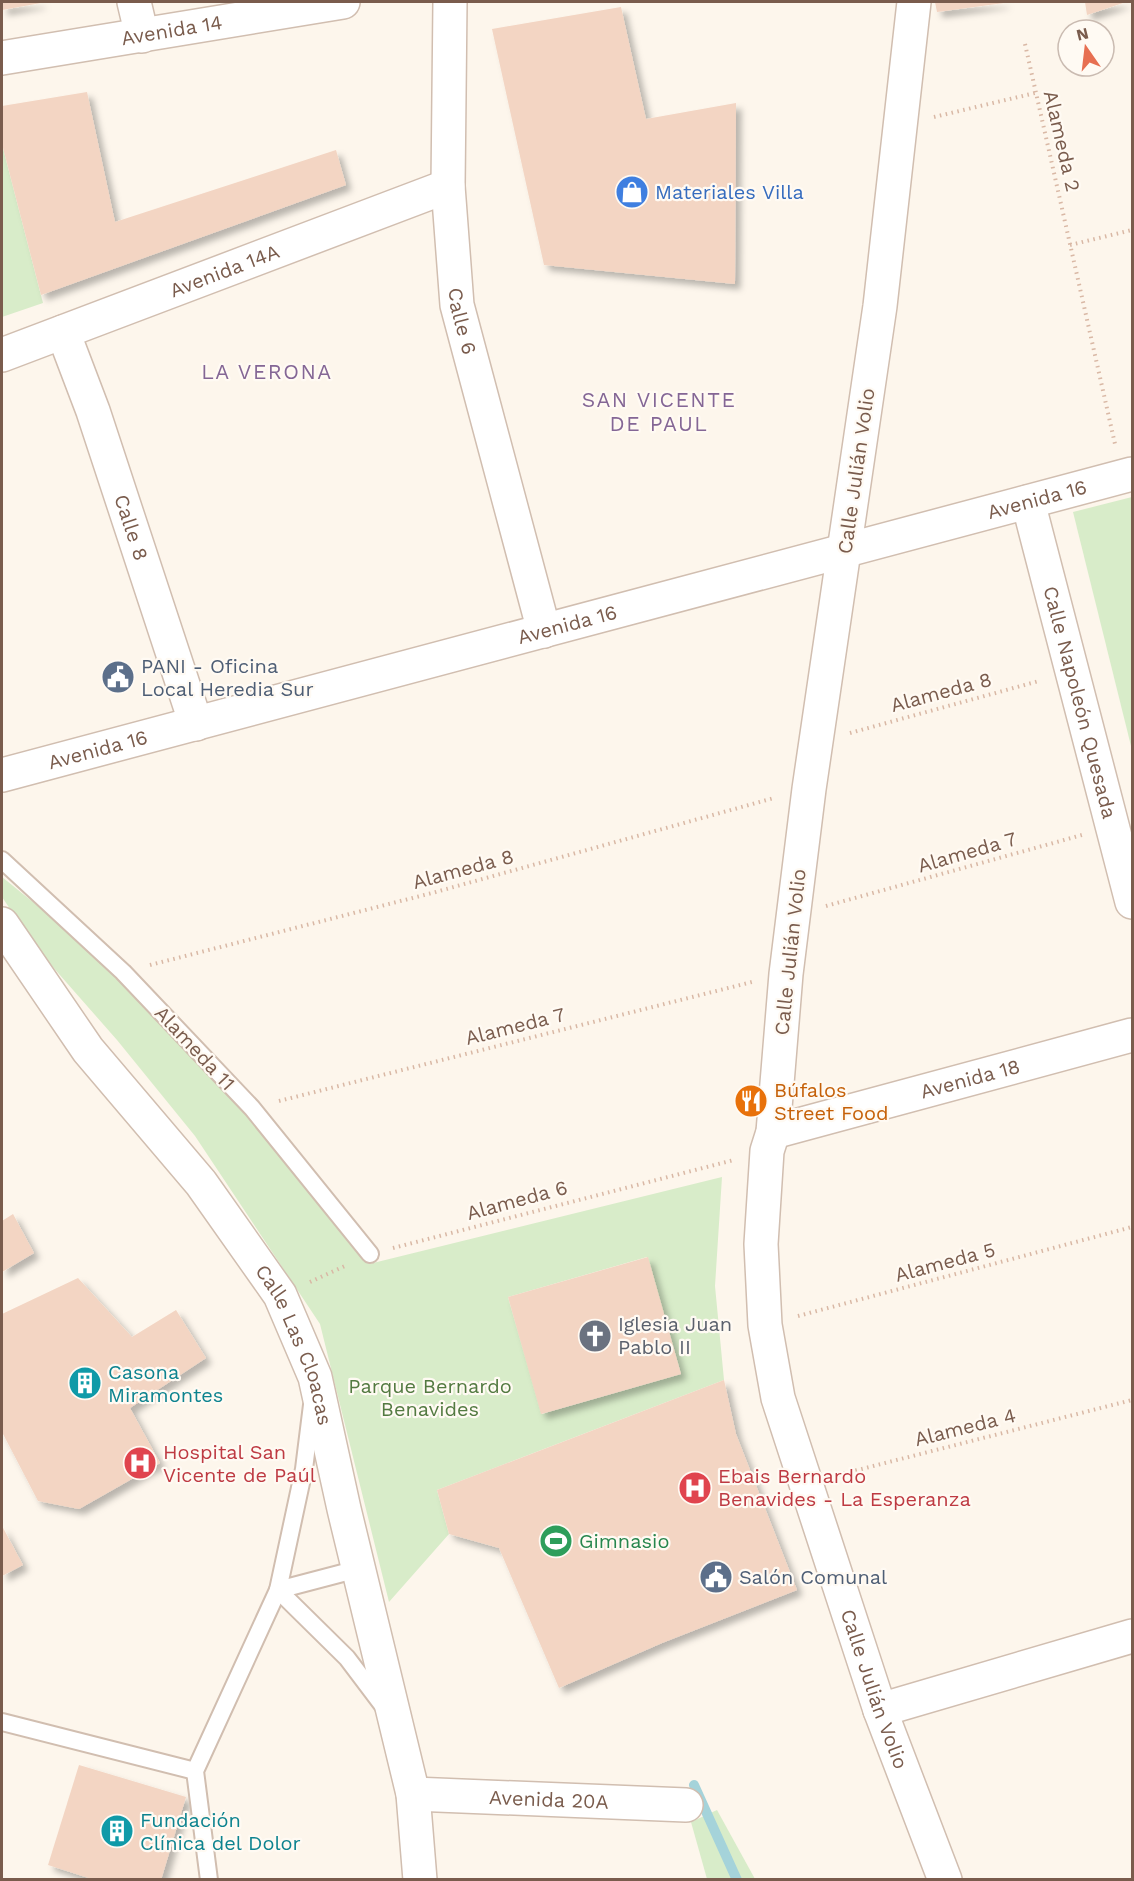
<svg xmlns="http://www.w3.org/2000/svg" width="1134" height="1881" viewBox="0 0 1134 1881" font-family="'Work Sans',sans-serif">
	<defs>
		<filter id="shadow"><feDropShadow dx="5.5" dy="5.5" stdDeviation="3" flood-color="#0004"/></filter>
	</defs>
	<rect width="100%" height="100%" fill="#fdf6ec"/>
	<g fill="#d8ecc9" fill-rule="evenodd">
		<path d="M 2,144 L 43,303 L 2,317 Z"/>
		<path d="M 1132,497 L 1132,750 L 1073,512 Z"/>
		<path d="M 2,877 L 44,911 L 121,981 L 252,1118 L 369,1264 L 722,1177 L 715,1286 L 724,1380 L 437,1490 L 449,1534 L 389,1602 L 320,1324 L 195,1136 L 117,1040 L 37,949 L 2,897 ZM 647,1257 L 681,1374 L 542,1414 L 508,1297 Z"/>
		<path d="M 717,1810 L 755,1879 L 707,1879 L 691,1822 Z"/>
	</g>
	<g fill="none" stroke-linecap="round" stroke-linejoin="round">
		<path stroke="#a5d3da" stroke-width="10" d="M 694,1785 L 737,1880"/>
	</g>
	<g fill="#f3d5c3" filter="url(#shadow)">
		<path d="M 2,2 L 41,2 L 41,3 L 2,10 Z"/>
		<path d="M 935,2 L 1004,2 L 1004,3 L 937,12 Z"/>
		<path d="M 1085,2 L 1126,2 L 1087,15 Z"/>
		<path d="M 621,7 L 646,119 L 736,103 L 735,284 L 544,265 L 492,29 Z"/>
		<path d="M 87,92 L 115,222 L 336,150 L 346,185 L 41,295 L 2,144 L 2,106 Z"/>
		<path d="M 13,1214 L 34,1253 L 2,1272 L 2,1221 Z"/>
		<path d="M 648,1257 L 681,1374 L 541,1414 L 508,1297 Z"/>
		<path d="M 78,1278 L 132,1337 L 176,1310 L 206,1358 L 130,1408 L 160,1463 L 79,1509 L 38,1501 L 2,1432 L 2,1314 Z"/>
		<path d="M 724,1380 L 736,1434 L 797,1590 L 662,1643 L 559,1688 L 499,1548 L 449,1534 L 437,1490 Z"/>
		<path d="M 2,1526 L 23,1565 L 2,1576 Z"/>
		<path d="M 79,1765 L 186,1797 L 161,1880 L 95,1880 L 48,1865 Z"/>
	</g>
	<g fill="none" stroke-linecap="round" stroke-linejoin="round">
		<g stroke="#d1beb0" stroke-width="20">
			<g id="service">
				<path d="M 2,860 L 123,972 L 252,1108 L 370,1254"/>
				<path d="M 278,1590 L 347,1658 L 384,1707"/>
				<path d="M 278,1590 L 358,1569"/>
				<path d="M 2,1722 L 195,1771"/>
				<path d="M 209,1880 L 195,1771 L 278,1590 L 304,1469 L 312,1405"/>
			</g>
		</g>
		<g stroke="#d1beb0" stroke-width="36">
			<g id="minor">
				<path d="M 134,2 L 142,36"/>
				<path id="s1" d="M 450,2 L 448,186 L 457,305 L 544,631"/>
				<path id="s2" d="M 914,2 L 880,306 L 809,789 L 786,974 L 773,1132 L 767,1151 L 761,1244 L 765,1325 L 778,1398 L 880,1710 L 945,1880"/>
				<path id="s3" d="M 2,58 L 343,2"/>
				<path id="s4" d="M 63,332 L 93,411 L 196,724"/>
				<path id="s5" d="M 2,355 L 448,186"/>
				<path id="s6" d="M 1028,502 L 1132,902"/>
				<path id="s7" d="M 2,775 L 1132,474"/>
				<path id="s8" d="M 2,924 L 88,1050 L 201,1183 L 280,1295 L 315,1377 L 344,1509 L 413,1794 L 420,1880"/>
				<path id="s9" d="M 773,1132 L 1132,1035"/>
				<path d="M 880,1710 L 1132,1636"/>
				<path id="s10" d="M 413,1794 L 686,1805"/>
			</g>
		</g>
		<g stroke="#d9b8a5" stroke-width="4" stroke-dasharray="1.5 4.5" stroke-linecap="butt">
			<path d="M 1025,44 L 1115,444"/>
			<path d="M 934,117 L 1035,93"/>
			<path d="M 1070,245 L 1132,230"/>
			<path d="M 850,733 L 1039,681"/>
			<path d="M 826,906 L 1082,835"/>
			<path d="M 150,965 L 432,893 L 774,798"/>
			<path d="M 279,1101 L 752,982"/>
			<path d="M 393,1248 L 734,1160"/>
			<path d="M 310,1282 L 347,1265"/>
			<path d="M 798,1316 L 1132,1227"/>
			<path d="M 838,1475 L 1132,1400"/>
		</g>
		<use href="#service" stroke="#fff" stroke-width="16"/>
		<use href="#minor" stroke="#fff" stroke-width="33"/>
	</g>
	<defs>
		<g id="shop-disc" transform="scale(1.725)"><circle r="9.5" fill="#3f7fe0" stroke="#fffaf3"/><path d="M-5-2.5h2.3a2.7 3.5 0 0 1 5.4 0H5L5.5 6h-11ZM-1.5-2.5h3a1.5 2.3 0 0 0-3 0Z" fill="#fff"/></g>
		<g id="civic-disc" transform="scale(1.725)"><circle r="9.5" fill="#5c6f8a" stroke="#fffaf3"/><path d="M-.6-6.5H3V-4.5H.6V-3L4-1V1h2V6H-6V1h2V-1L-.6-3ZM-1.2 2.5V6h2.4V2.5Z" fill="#fff"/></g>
		<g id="restaurant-disc" transform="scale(1.725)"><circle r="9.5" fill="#e8710a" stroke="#fffaf3"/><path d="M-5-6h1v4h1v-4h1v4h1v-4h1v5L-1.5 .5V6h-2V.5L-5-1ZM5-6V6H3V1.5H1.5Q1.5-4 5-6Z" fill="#fff"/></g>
		<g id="church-disc" transform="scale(1.725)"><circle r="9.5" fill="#6b7280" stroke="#fffaf3"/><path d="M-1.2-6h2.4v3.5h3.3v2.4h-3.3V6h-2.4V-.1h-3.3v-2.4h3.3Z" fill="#fff"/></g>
		<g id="building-disc" transform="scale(1.725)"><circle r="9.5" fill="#0f9aa8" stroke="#fffaf3"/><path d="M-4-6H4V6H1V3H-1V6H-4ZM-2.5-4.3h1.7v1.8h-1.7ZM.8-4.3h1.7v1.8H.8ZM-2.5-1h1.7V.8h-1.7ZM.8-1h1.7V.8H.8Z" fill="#fff"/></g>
		<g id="hospital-disc" transform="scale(1.725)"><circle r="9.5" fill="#e0444e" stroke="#fffaf3"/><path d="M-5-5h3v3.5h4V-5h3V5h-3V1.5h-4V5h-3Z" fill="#fff"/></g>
		<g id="stadium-disc" transform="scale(1.725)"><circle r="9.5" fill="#2e9e5b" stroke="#fffaf3"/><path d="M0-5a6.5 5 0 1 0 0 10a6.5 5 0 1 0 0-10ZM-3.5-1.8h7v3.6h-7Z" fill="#fff"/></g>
	</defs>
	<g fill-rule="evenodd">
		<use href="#shop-disc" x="632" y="192"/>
		<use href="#civic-disc" x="118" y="677"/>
		<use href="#restaurant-disc" x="751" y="1101"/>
		<use href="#church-disc" x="595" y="1336"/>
		<use href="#building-disc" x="85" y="1383"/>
		<use href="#hospital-disc" x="140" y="1463"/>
		<use href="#hospital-disc" x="695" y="1488"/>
		<use href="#stadium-disc" x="556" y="1541"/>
		<use href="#civic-disc" x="716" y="1577"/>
		<use href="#building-disc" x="117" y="1831"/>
	</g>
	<g text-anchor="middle" stroke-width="4.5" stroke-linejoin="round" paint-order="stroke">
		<g font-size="20" fill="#7a5c4d" stroke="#fffaf3">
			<text dy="7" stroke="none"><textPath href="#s3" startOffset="172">Avenida 14</textPath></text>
			<text transform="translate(1062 141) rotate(77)" y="7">Alameda 2</text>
			<text dy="7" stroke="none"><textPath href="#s5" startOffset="238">Avenida 14A</textPath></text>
			<text dy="7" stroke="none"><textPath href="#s1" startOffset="320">Calle 6</textPath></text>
			<text transform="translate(856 471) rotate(-82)" y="7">Calle Julián Volio</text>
			<text dy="7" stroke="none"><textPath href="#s7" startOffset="1071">Avenida 16</textPath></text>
			<text dy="7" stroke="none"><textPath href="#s4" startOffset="207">Calle 8</textPath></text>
			<text dy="7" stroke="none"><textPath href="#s7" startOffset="585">Avenida 16</textPath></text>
			<text transform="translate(941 692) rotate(-15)" y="7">Alameda 8</text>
			<text dy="7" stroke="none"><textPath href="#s6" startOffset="207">Calle Napoleón Quesada</textPath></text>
			<text dy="7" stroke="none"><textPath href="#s7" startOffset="99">Avenida 16</textPath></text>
			<text transform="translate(967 852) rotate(-16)" y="7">Alameda 7</text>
			<text transform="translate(463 869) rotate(-15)" y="7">Alameda 8</text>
			<text transform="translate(790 952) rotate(-84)" y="7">Calle Julián Volio</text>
			<text transform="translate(515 1026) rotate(-14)" y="7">Alameda 7</text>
			<text transform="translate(195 1048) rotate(47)" y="7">Alameda 11</text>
			<text dy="7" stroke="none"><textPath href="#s9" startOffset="204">Avenida 18</textPath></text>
			<text transform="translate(517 1200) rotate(-15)" y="7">Alameda 6</text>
			<text transform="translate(945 1262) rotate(-15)" y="7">Alameda 5</text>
			<text dy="7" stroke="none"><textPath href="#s8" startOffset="516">Calle Las Cloacas</textPath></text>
			<text transform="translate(965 1427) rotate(-14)" y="7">Alameda 4</text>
			<text dy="7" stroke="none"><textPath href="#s2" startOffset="1714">Calle Julián Volio</textPath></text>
			<text dy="7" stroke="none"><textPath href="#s10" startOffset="136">Avenida 20A</textPath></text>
		</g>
		<g font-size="20" fill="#366cbe" stroke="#fffaf3" text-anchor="start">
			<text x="655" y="199">Materiales Villa</text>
		</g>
		<g font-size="20" fill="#4e5e75" stroke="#fffaf3" text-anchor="start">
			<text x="141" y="673">PANI - Oficina<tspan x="141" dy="23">Local Heredia Sur</tspan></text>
			<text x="739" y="1584">Salón Comunal</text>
		</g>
		<g font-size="20" fill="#c56008" stroke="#fffaf3" text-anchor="start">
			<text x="774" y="1097">Búfalos<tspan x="774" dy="23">Street Food</tspan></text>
		</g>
		<g font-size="20" fill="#5b616d" stroke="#fffaf3" text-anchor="start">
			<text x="618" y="1331">Iglesia Juan<tspan x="618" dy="23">Pablo II</tspan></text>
		</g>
		<g font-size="20" fill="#0d838f" stroke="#fffaf3" text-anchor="start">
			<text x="108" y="1379">Casona<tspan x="108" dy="23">Miramontes</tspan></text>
			<text x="140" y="1827">Fundación<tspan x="140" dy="23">Clínica del Dolor</tspan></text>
		</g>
		<g font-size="20" fill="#537a41" stroke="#fffaf3">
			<text x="430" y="1393">Parque Bernardo<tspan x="430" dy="23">Benavides</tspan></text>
		</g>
		<g font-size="20" fill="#be3a42" stroke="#fffaf3" text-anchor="start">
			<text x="163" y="1459">Hospital San<tspan x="163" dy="23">Vicente de Paúl</tspan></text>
			<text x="718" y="1483">Ebais Bernardo<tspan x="718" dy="23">Benavides - La Esperanza</tspan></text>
		</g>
		<g font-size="20" fill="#27864d" stroke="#fffaf3" text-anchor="start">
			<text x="579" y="1548">Gimnasio</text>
		</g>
		<g font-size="21" letter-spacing="1.5" fill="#846695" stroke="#fffaf3">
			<text x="267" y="379">LA VERONA</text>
			<text x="659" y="407">SAN VICENTE<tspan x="659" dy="24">DE PAUL</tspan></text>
		</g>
	</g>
	<rect width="1134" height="1881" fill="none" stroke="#7a5c4d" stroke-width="6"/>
	<g transform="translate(1086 48) rotate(346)"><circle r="28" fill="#fffaf3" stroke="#cabbb1" stroke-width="1.5"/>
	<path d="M0-4.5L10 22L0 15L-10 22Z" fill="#e76f51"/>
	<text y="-9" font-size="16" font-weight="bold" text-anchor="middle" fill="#7a5c4d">N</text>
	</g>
</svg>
